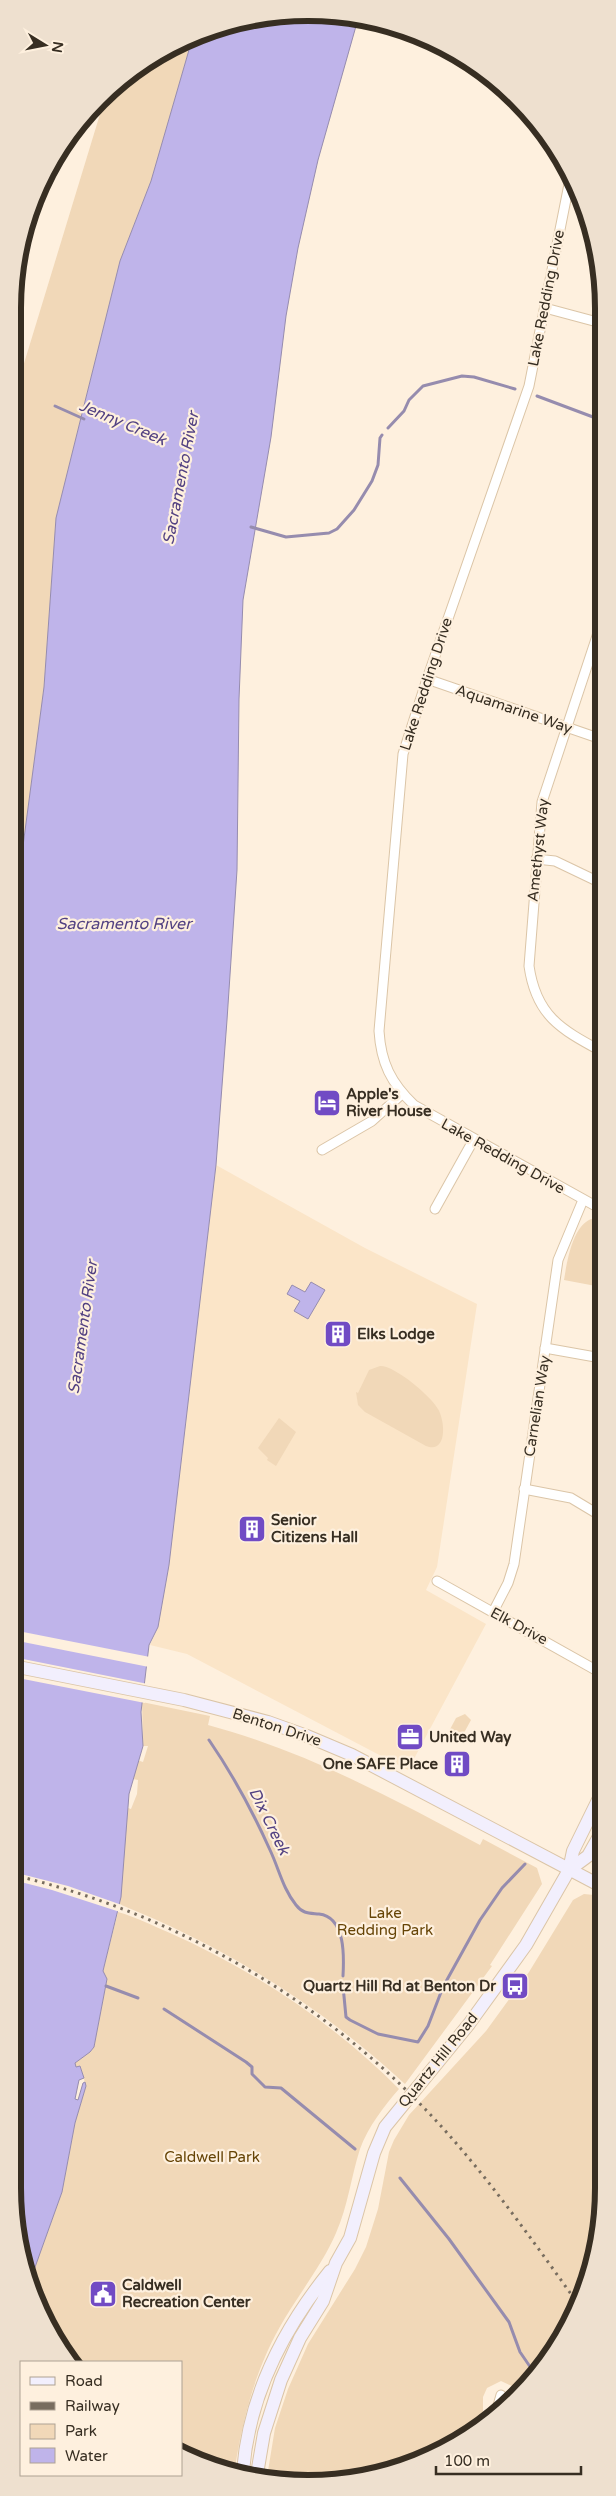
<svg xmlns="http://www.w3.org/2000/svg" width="616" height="2496" viewBox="0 0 616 2496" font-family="'Varela Round',sans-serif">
	<rect width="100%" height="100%" fill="#fef0de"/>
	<path fill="#fbe5c8" d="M 216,1165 L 365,1248 L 477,1304 L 437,1567 L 426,1590 L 486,1624 L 408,1770 L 187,1654 L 150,1645 L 158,1627 L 169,1565 Z"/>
	<g fill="#f1d8b8">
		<path d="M 191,43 L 151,181 L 120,261 L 56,518 L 44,687 L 14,914 L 15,393 L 104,101 L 128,73 Z"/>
		<path d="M 591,1219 L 601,1221 L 601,1287 L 564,1280 C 567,1262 572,1227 591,1219 Z"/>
		<path d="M 380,1366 C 394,1365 431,1396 438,1409 C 445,1420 448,1454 426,1446 L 365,1412 L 358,1405 L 356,1392 L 358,1393 L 369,1370 Z"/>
		<path d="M 279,1418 L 296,1432 L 276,1466 L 267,1460 L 268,1458 L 258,1448 Z"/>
		<path d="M 142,1702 L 210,1716 L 208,1725 C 305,1751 392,1798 480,1845 L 483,1839 L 537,1868 L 542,1884 L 490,1965 L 492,1966 L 405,2084 C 321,2006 226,1947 119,1904 L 128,1808 L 131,1809 L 137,1794 L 138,1780 L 133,1779 L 137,1760 L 143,1762 L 148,1746 L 143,1746 Z"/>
		<path d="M 465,1714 L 471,1720 L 459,1742 L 447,1735 L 456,1718 Z"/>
		<path d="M 595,1893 L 601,1898 L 601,2227 L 564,2335 L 519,2387 L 514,2387 L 501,2381 L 487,2388 L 483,2397 L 483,2425 L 403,2468 L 288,2483 L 267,2477 L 275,2428 L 288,2389 L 308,2344 L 355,2269 L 366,2247 L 378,2209 L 389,2152 L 394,2140 L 409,2115 L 486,2031 L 529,1972 L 573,1900 L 584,1894 L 594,1895 Z"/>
		<path d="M 118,1912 C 136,1917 153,1926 170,1933 C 253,1970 335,2024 399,2089 C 384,2106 368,2127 360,2149 C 351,2177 348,2206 336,2233 C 323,2263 302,2290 285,2318 C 257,2364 243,2416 235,2468 L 181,2454 L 181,2362 L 73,2362 L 35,2301 L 29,2273 L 34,2270 L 62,2192 L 75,2123 L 86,2086 L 80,2066 L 76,2067 L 75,2063 L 90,2052 L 94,2047 L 107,1979 L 103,1971 Z"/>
	</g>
	<g fill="#bfb4ea" stroke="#968cae">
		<path d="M 347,15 L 358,19 L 318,160 L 298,248 L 286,316 L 271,437 L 243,600 L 239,699 L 237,870 L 227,1020 L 216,1165 L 169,1565 L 158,1627 L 149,1645 L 141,1712 L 143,1746 L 129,1794 L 121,1897 L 103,1971 L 107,1979 L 94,2047 L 90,2052 L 75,2063 L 76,2067 L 80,2066 L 84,2078 L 79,2080 L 75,2099 L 78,2100 L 83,2083 L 85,2082 L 86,2086 L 75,2123 L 62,2192 L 34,2270 L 29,2273 L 13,2188 L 14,914 L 44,687 L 56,518 L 120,261 L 151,181 L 191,43 L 232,22 Z"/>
		<path d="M 311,1282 L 325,1290 L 308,1319 L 294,1311 L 300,1301 L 287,1294 L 292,1285 L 305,1292 Z"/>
	</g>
	<g fill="#fef0de">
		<path d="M 13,1630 L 150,1657 L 149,1667 L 18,1641 L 13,1640 Z"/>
		<path d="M 13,1657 L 148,1684 L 145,1703 L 13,1677 Z"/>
		<path d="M 13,1872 L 68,1886 L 119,1904 L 122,1905 L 120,1912 L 52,1890 L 13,1880 Z"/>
	</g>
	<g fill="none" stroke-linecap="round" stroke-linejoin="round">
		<g stroke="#968cae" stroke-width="3">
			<path d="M 537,396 L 601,420"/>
			<path d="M 55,406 L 84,419"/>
			<path d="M 388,428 L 404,411 L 409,400 L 423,386 L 462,376 L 474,377 L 515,389"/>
			<path d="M 251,527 L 286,537 L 329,533 L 337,529 L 354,510 L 372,481 L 378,465 L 380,438 L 382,435"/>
			<path d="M 209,1740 C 233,1775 253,1812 270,1850 C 279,1869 283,1889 296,1905 C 303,1914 309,1913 319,1914 C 346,1917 344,1958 343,1976"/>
			<path d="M 106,1986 L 138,1998"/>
			<path d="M 343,1986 L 346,2017 L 350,2020 L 378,2034 L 418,2042 L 428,2026 L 443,1987 L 480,1920 L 502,1888 L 525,1864"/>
			<path d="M 164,2009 L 246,2062 L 252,2067 L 252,2074 L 265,2087 L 281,2088 L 355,2149"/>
			<path d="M 400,2178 L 449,2239 L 509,2322 L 520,2352 L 533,2371"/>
		</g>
		<g stroke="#dbc5a7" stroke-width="11">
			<g id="street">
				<path d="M 571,174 L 529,386 L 427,679 L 403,754 L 379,1031 C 381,1063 391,1083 414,1105 L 601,1209"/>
				<path d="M 545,308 L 601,323"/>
				<path d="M 427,679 L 601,739"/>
				<path d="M 536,859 L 555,861 L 601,883"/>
				<path d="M 601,1051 C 560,1029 536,1015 529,966 L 542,802 L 601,624"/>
				<path d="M 322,1150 L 372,1121 L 402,1094"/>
				<path d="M 435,1209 L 474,1139"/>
				<path d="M 545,1348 L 601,1358"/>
				<path d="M 524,1489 L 571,1498 L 596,1513"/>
				<path d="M 437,1581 L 601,1673"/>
				<path d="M 493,1612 L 508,1583 L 514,1564 L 558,1260 L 583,1200"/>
				<path d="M 496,2413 L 501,2395"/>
			</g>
		</g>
		<g stroke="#dbc5a7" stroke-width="14">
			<g id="secondary">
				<path d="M 13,1666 L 184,1700 L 268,1722 L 307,1736 L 352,1755 L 601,1886"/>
				<path d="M 569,1870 L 588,1856 L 601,1833"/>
				<path d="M 243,2471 C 249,2395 283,2329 330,2271"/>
				<path d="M 257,2474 L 264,2433 L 281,2380 L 300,2338 L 323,2301 L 336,2263 L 350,2238 L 374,2153 L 385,2127 L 469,2024 L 526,1945 L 569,1870 L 573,1851 L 601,1794"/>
			</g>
		</g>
		<use href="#street" stroke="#fff" stroke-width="9"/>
		<use href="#secondary" stroke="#f2effd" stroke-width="12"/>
		<path stroke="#786d5f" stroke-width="3" stroke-dasharray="2.5 5" stroke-linecap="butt" d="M 13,1875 C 175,1913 328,2002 440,2125 C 490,2180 533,2241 576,2301"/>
	</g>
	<defs>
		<g id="hotel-square" transform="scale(1.4375)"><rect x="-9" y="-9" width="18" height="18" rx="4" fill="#714bc4" stroke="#fef0de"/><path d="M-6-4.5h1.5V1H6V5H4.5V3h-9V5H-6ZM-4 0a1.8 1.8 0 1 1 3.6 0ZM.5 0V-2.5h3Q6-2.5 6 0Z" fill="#fff"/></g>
		<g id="building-square" transform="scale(1.4375)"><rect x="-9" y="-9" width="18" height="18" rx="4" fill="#714bc4" stroke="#fef0de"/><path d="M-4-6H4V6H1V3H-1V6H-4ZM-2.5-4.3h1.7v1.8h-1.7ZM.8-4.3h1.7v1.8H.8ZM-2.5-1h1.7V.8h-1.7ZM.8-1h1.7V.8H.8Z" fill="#fff"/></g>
		<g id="office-square" transform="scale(1.4375)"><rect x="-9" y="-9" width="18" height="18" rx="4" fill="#714bc4" stroke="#fef0de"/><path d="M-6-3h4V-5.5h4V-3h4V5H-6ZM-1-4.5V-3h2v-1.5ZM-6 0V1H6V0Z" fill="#fff"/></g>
		<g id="bus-square" transform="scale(1.4375)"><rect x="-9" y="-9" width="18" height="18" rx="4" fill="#714bc4" stroke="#fef0de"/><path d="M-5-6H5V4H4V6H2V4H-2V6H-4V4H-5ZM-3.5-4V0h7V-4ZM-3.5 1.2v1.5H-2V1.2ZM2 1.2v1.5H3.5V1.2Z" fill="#fff"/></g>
		<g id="civic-square" transform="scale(1.4375)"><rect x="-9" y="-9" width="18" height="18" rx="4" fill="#714bc4" stroke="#fef0de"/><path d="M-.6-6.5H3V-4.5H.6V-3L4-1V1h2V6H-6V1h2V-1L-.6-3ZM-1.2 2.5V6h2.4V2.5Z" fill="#fff"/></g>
	</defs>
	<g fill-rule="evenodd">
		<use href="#hotel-square" x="327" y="1103"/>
		<use href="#building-square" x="338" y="1334"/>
		<use href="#building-square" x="252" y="1529"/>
		<use href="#office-square" x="410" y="1737"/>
		<use href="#building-square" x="457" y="1764"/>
		<use href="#bus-square" x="515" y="1986"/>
		<use href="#civic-square" x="103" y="2294"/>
	</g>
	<g text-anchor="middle" stroke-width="4.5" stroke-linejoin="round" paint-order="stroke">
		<g font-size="15" fill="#372e22" stroke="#fef0de">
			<text transform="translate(546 298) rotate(-79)" y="5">Lake Redding Drive</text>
			<text transform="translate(426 684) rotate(-72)" y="5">Lake Redding Drive</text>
			<text transform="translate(514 709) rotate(19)" y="5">Aquamarine Way</text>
			<text transform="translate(538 850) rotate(-84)" y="5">Amethyst Way</text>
			<text transform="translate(503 1156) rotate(29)" y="5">Lake Redding Drive</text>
			<text transform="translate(537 1406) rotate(-81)" y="5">Carnelian Way</text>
			<text transform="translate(519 1626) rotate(28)" y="5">Elk Drive</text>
			<text transform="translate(277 1727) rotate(18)" y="5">Benton Drive</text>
			<text transform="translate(438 2060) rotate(-51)" y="5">Quartz Hill Road</text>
		</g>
		<g font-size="15" font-weight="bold" fill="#372e22" stroke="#fef0de" text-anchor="start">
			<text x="346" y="1099">Apple's<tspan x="346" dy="17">River House</tspan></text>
			<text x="357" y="1339">Elks Lodge</text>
			<text x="271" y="1525">Senior<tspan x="271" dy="17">Citizens Hall</tspan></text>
			<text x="429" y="1742">United Way</text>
			<text x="438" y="1769" text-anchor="end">One SAFE Place</text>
			<text x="496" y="1991" text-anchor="end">Quartz Hill Rd at Benton Dr</text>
			<text x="122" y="2290">Caldwell<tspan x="122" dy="17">Recreation Center</tspan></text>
		</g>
		<g font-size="15" fill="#664406" stroke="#fef0de">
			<text x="385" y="1918">Lake<tspan x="385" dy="17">Redding Park</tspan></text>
			<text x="212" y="2162">Caldwell Park</text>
		</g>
		<g font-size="16" font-style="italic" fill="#524182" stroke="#fef0de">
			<text transform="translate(123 422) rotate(23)" y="6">Jenny Creek</text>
			<text transform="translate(180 478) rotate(-79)" y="6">Sacramento River</text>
			<text x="124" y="929">Sacramento River</text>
			<text transform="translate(82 1327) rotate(-82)" y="6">Sacramento River</text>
			<text transform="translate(270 1821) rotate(64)" y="6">Dix Creek</text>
		</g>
	</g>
	<path d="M0 0H616V2496H0ZM308 21H308A287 287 0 0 1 595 308V2188A287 287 0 0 1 308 2475H308A287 287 0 0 1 21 2188V308A287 287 0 0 1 308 21Z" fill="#eee0cf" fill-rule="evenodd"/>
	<path fill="none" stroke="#372e22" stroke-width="6" d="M308 21H308A287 287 0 0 1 595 308V2188A287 287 0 0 1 308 2475H308A287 287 0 0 1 21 2188V308A287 287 0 0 1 308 21Z"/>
	<rect x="20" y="2361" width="162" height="115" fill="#fef0de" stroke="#aea293"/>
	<rect x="30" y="2377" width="25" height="8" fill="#f2effd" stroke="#aea293"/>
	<text x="65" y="2386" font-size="15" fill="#372e22">Road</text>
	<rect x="30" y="2402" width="25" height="8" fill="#786d5f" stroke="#aea293"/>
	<text x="65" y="2411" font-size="15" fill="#372e22">Railway</text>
	<rect x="30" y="2424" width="25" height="15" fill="#f1d8b8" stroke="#aea293"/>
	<text x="65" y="2436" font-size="15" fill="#372e22">Park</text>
	<rect x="30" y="2448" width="25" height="15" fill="#bfb4ea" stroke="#aea293"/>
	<text x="65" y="2461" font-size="15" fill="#372e22">Water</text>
	<g transform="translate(45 45) rotate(100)" stroke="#fef0de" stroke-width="4" paint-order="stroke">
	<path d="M0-4L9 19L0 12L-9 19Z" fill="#372e22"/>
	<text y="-8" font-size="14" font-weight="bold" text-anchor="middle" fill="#372e22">N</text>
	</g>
	<path d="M436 2466v8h145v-8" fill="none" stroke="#372e22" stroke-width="2.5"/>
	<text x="444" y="2466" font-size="15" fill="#372e22" stroke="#fef0de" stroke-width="4" paint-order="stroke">100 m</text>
</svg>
